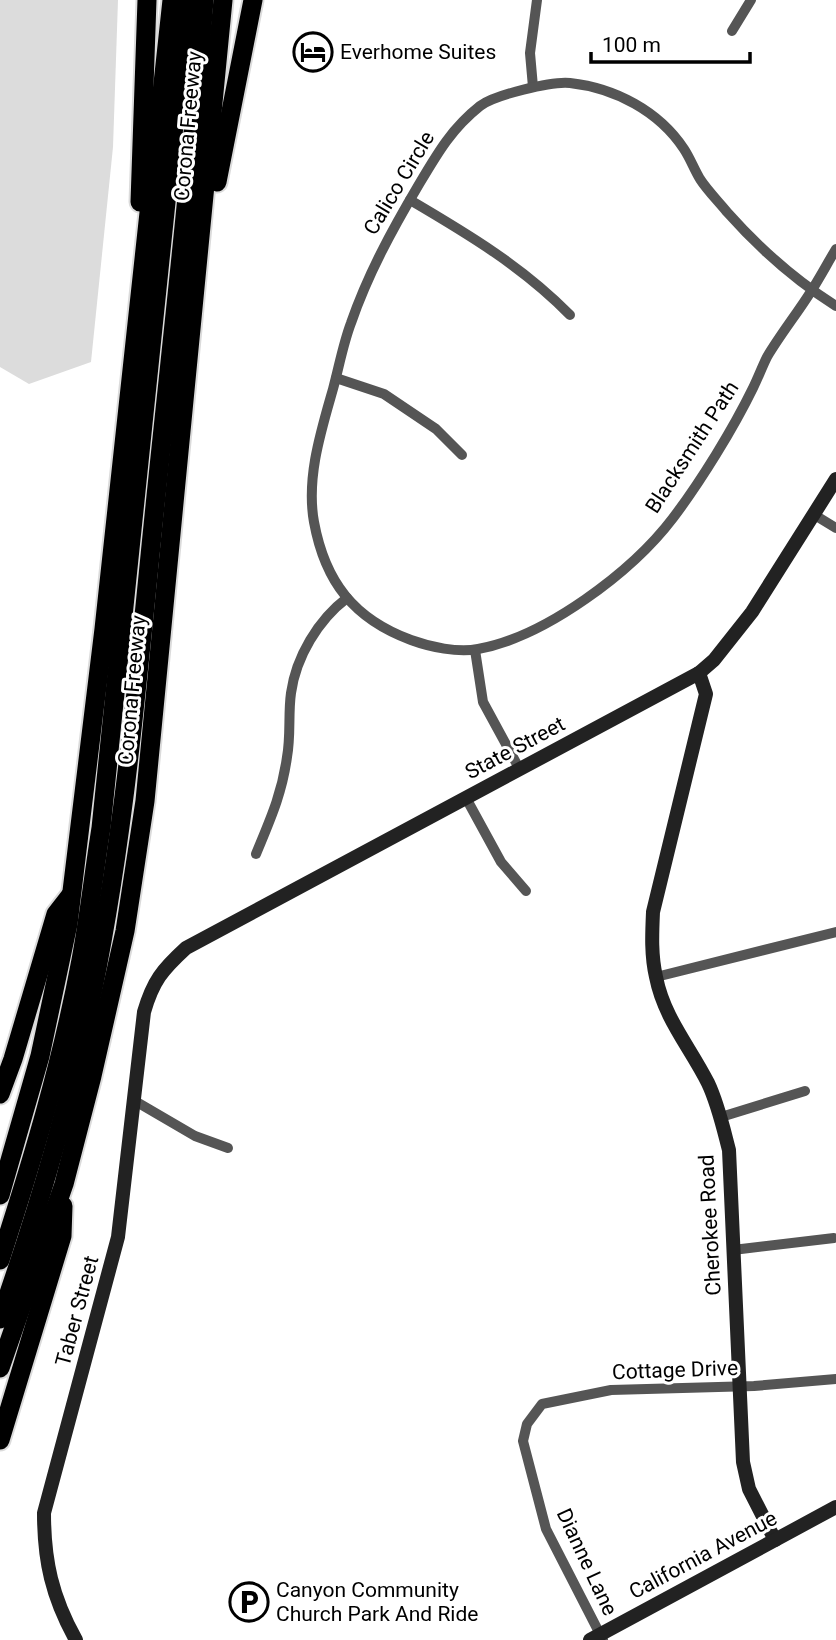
<svg xmlns="http://www.w3.org/2000/svg" width="836" height="1640" viewBox="0 0 836 1640" font-family="Roboto,sans-serif">
	<rect width="100%" height="100%" fill="#fff"/>
	<path fill="#dcdcdc" d="M 0,0 L 118,0 L 113,147 L 91,362 L 29,384 L 0,367 Z"/>
	<g fill="none" stroke-linecap="round" stroke-linejoin="round">
		<g stroke="#dbdbdb" stroke-width="23">
			<g id="highway">
				<path d="M 217,182 L 253,0"/>
				<path d="M 140,202 L 147,0"/>
				<path d="M 0,1094 L 13,1059 L 56,914 L 70,896"/>
				<path d="M 0,1195 L 40,1056 L 68,924 L 104,629 L 172,0"/>
				<path d="M 0,1260 C 32,1162 62,1062 81,960 C 89,917 94,872 101,828 L 187,0"/>
				<path d="M 0,1319 C 34,1222 64,1123 86,1022 C 124,849 138,672 156,496 C 173,330 192,166 204,0"/>
				<path d="M 0,1368 L 64,1184 L 92,1076 L 125,931 L 145,801 L 223,0"/>
				<path d="M 0,1440 L 62,1236 L 63,1206"/>
			</g>
		</g>
		<g stroke="#555" stroke-width="10">
			<path d="M 732,31 L 751,0"/>
			<path d="M 533,87 L 530,53 L 537,0"/>
			<path d="M 410,200 C 468,234 523,267 570,315"/>
			<path d="M 836,249 C 827,264 819,279 810,293 C 796,315 780,335 767,357 C 762,367 758,378 753,388 C 733,429 701,481 673,518 C 632,572 545,637 478,649 C 458,653 430,647 411,640 C 354,619 325,582 314,522 C 306,478 321,431 333,389 C 339,367 343,344 351,323 C 368,274 392,230 418,186 C 437,154 451,129 480,106 C 494,95 552,81 570,83 C 615,88 659,111 684,149 C 690,158 694,169 700,179 C 707,190 718,201 727,212 C 759,248 795,280 836,306"/>
			<path d="M 336,378 L 384,394 L 436,429 L 462,455"/>
			<path d="M 813,514 L 836,528"/>
			<path d="M 475,650 L 483,702 L 520,770"/>
			<path d="M 466,798 L 501,862 L 526,891"/>
			<path d="M 256,854 C 270,820 282,794 287,757 C 291,736 288,714 291,693 C 296,657 318,620 347,598"/>
			<path d="M 656,977 L 836,932"/>
			<path d="M 135,1101 L 195,1136 L 228,1148"/>
			<path d="M 721,1117 L 805,1091"/>
			<path d="M 733,1250 L 834,1238"/>
			<path d="M 603,1640 L 546,1529 L 523,1441 L 527,1424 L 542,1404 L 611,1390 L 754,1386 L 836,1379"/>
		</g>
		<g stroke="#222" stroke-width="14">
			<path d="M 699,673 L 706,694 L 653,912 C 652,934 651,955 656,977 C 664,1018 690,1047 708,1083 C 718,1104 723,1127 729,1150 L 743,1462 L 749,1489 L 775,1540"/>
			<path d="M 76,1640 C 52,1597 44,1561 44,1513 L 118,1237 L 144,1012 C 153,981 162,970 186,948 L 699,673 L 714,660 L 752,612 L 836,479"/>
			<path d="M 590,1640 L 836,1507"/>
		</g>
		<use href="#highway" stroke="#000" stroke-width="19"/>
	</g>
	<defs>
		<g id="hotel-ring" transform="scale(2.0125)"><circle r="9.5" fill="#fff" stroke="#000" stroke-width="1.5"/><path d="M-6-4.5h1.5V1H6V5H4.5V3h-9V5H-6ZM-4 0a1.8 1.8 0 1 1 3.6 0ZM.5 0V-2.5h3Q6-2.5 6 0Z" fill="#000"/></g>
		<g id="parking-ring" transform="scale(2.0125)"><circle r="9.5" fill="#fff" stroke="#000" stroke-width="1.5"/><path d="M-3.5-5.5H1a3.5 3.5 0 0 1 0 7H-1V5.5H-3.5ZM-1-3.4V-.6H.8a1.4 1.4 0 0 0 0-2.8Z" fill="#000"/></g>
	</defs>
	<g fill-rule="evenodd">
		<use href="#hotel-ring" x="313" y="52"/>
		<use href="#parking-ring" x="249" y="1602"/>
	</g>
	<g text-anchor="middle" stroke-width="6" stroke-linejoin="round" paint-order="stroke">
		<g font-size="21" fill="#000" stroke="#fff" text-anchor="start">
			<text x="340" y="59">Everhome Suites</text>
			<text x="276" y="1597">Canyon Community<tspan x="276" dy="24">Church Park And Ride</tspan></text>
		</g>
		<g font-size="21" fill="#000" stroke="#fff">
			<text transform="translate(188 126) rotate(-85)" y="7">Corona Freeway</text>
			<text transform="translate(399 183) rotate(-59)" y="7">Calico Circle</text>
			<text transform="translate(692 447) rotate(-57)" y="7">Blacksmith Path</text>
			<text transform="translate(132 690) rotate(-85)" y="7">Corona Freeway</text>
			<text transform="translate(515 748) rotate(-28)" y="7">State Street</text>
			<text transform="translate(710 1225) rotate(-93)" y="7">Cherokee Road</text>
			<text transform="translate(77 1311) rotate(-75)" y="7">Taber Street</text>
			<text transform="translate(675 1370) rotate(-2)" y="7">Cottage Drive</text>
			<text transform="translate(703 1555) rotate(-28)" y="7">California Avenue</text>
			<text transform="translate(587 1562) rotate(65)" y="7">Dianne Lane</text>
		</g>
	</g>
	<path d="M591 52v10h159v-10" fill="none" stroke="#000000" stroke-width="3.5"/>
	<text x="602" y="52" font-size="21" fill="#000000" stroke="#ffffff" stroke-width="5" paint-order="stroke">100 m</text>
</svg>
